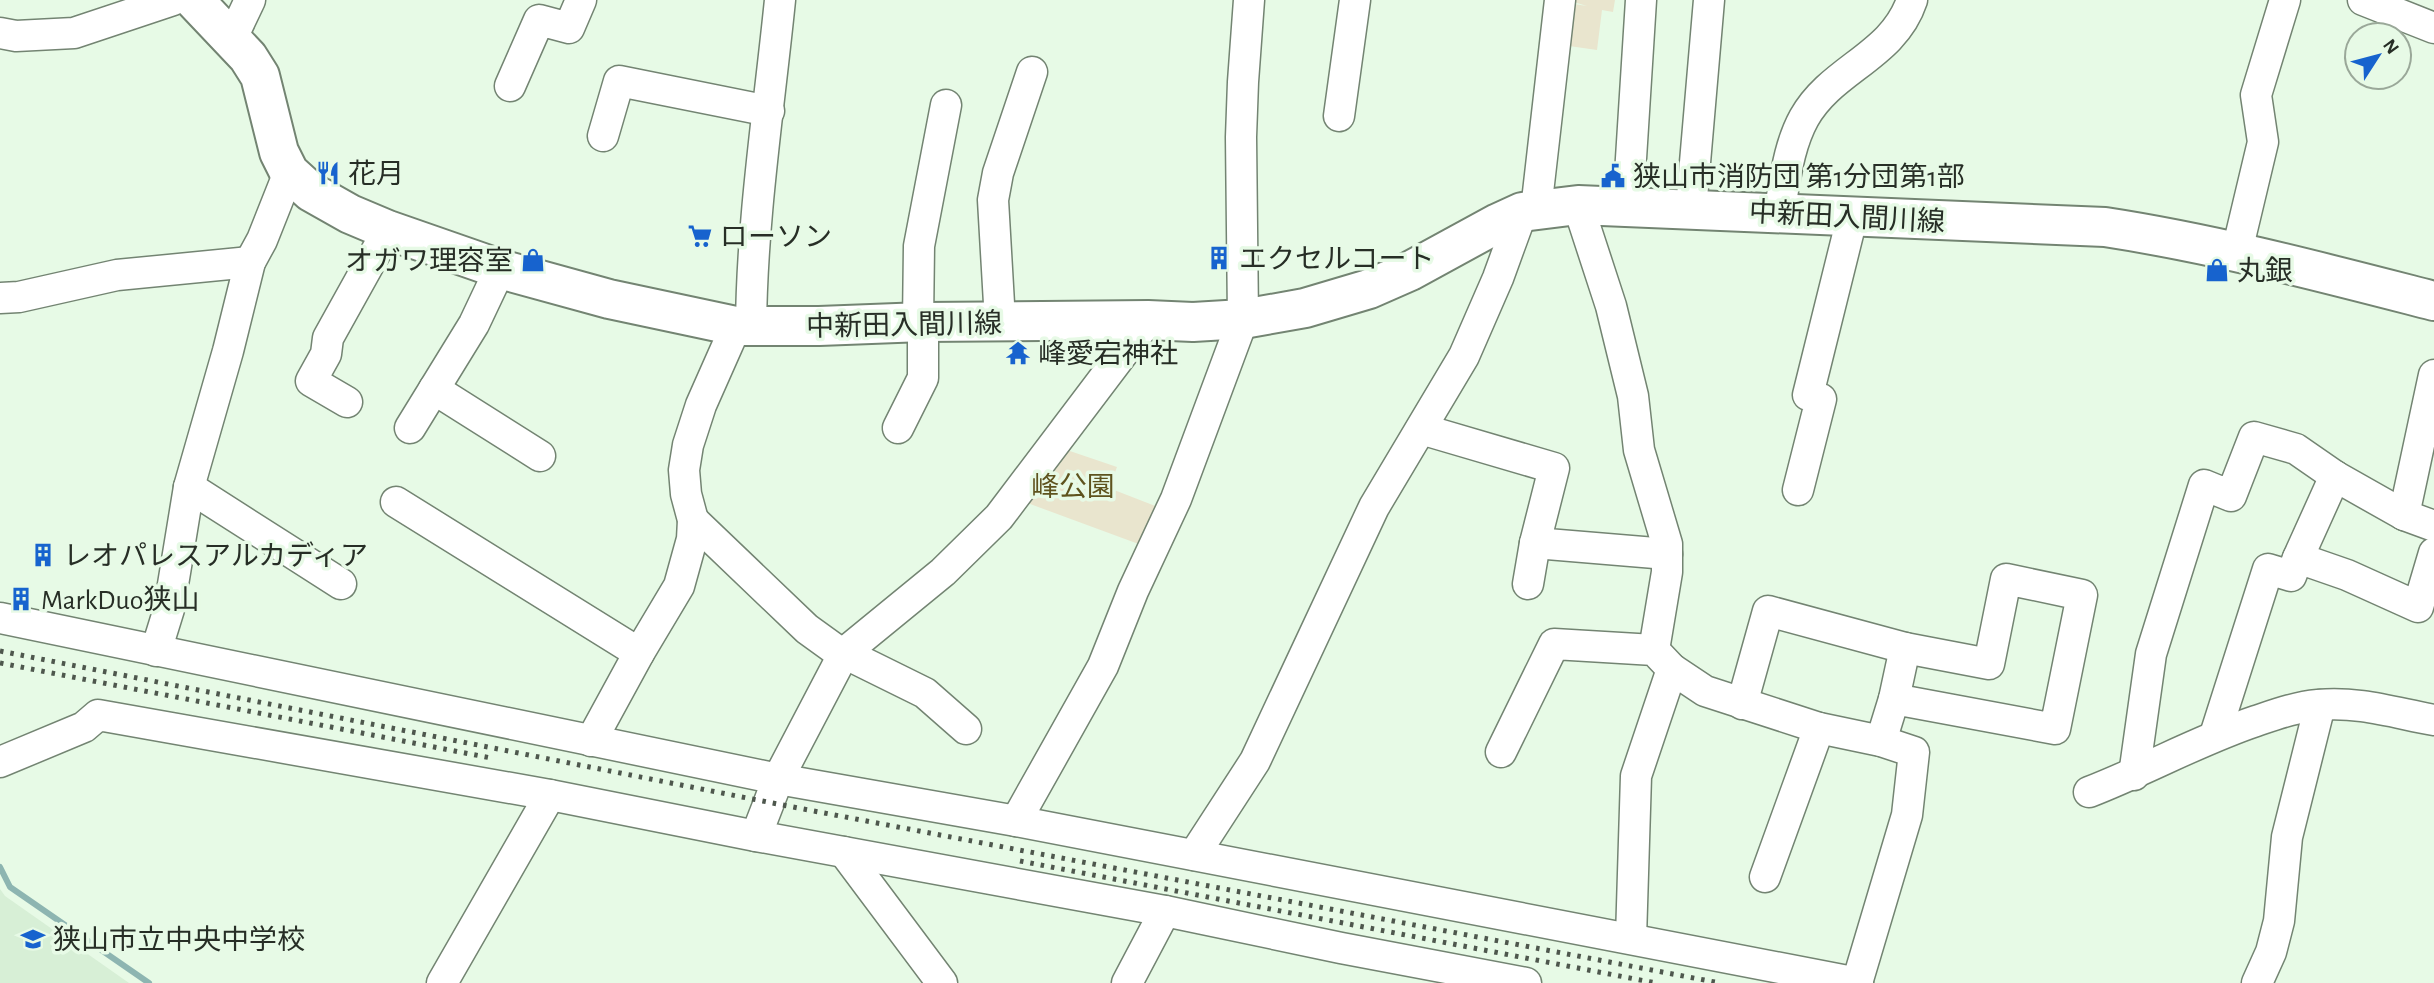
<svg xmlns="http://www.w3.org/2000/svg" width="2434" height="983" viewBox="0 0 2434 983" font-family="'Alegreya Sans','Noto Sans JP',sans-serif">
	<rect width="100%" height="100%" fill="#e7fae6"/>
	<path fill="#d7efd6" d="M 0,889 L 5,896 L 129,983 L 0,983 Z"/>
	<g fill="#e9e5ce">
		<path d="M 1567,0 L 1615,0 L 1613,12 L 1602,10 L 1597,50 L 1562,45 L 1567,3 L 1587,6 Z"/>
		<path d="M 1061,448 L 1117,467 L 1109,488 L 1163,509 L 1144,546 L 1022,501 Z"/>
	</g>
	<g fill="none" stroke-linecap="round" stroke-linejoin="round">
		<path stroke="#8db5b1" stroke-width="6" d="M 0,867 L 10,887 L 149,983"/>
		<g stroke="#738472" stroke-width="33">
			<g id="minor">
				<path d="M 2363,0 L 2434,28"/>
				<path d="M 0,33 L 16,36 L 74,33 L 173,0"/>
				<path d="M 232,38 L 250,0"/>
				<path d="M 510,86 L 539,20 L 569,28 L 581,0"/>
				<path d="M 1339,116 L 1355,0"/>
				<path d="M 603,136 L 619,81 L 769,111"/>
				<path d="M 1578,205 L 1611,306 L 1633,396 L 1639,450 L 1667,544 L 1667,572 L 1654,650"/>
				<path d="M 1628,206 L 1641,0"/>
				<path d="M 1691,209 L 1709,0"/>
				<path d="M 1536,210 L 1560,0"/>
				<path d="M 1779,213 C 1785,182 1788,147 1804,118 C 1832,68 1893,57 1912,0"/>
				<path d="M 2237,251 L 2263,142 L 2256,95 L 2285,0"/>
				<path d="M 0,298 L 19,297 L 117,275 L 250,262"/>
				<path d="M 1000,321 L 993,200 L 998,173 L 1032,72"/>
				<path d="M 918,322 L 919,246 L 946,105"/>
				<path d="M 751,327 C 752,217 769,109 780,0"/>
				<path d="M 434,389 L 540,456"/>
				<path d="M 347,402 L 311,381 L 326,354 L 328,338 L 388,230"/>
				<path d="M 410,428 L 474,324 L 500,269"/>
				<path d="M 898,428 L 923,378 L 923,322"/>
				<path d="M 1421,429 L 1554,468 L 1535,543 L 1667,554"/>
				<path d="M 2335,476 L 2298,558 L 2347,575 L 2418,607 L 2434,553"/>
				<path d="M 189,487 L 341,584"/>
				<path d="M 1798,490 L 1821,399 L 1808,395 L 1852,218"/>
				<path d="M 396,502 L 639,653"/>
				<path d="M 2404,515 L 2434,375"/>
				<path d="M 693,520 L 807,629 L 843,655"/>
				<path d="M 1528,584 L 1535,543"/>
				<path d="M 0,618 L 778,779 L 1016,821 L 1858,983"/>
				<path d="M 156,651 L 169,609 L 189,487 L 228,351 L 250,262 L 262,240 L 289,172"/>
				<path d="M 844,653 L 925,693 L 966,729"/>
				<path d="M 1894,699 L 1905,648"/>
				<path d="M 1742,704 L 1768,611 L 1905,648 L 1989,664 L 2006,579 L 2082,595 L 2055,729 L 1894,699 L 1881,741"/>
				<path d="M 2215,735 L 2268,569 L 2291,576 L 2298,558"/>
				<path d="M 591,741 L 639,653 L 679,586 L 692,539 L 693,520 L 686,494 L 684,470 L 688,445 L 701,405 L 736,326"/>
				<path d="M 1501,752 L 1554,644 L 1654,650 L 1672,669 L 1705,691 L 1819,728 L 1881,741 L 1914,752 L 1907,815 L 1857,983"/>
				<path d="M 0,762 L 84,727 L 98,715 L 550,795 L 756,836 L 1165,911 L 1341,948 L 1526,983"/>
				<path d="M 2134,775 L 2151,654 L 2204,485 L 2231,496 L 2254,437 L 2296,449 L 2335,476 L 2404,515 L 2434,526"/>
				<path d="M 2089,792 C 2146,770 2199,740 2256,721 C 2277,714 2296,707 2318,705 C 2358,701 2395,713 2434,720"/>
				<path d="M 1016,821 L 1103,666 L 1133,591 L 1176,499 L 1243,319 L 1241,137 L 1243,82 L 1249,0"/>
				<path d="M 756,836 L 778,779 L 844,653 L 943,572 L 999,517 L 1148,320"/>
				<path d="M 844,852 L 942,983"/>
				<path d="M 1194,855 L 1255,761 L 1374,507 L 1464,356 L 1498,278 L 1522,212"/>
				<path d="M 1765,877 L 1819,728"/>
				<path d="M 1631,938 L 1636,776 L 1672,669"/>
				<path d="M 442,983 L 550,795"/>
				<path d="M 1127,983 L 1165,911"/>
				<path d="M 2257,983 L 2271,952 L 2279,921 L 2287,837 L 2320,705"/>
			</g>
		</g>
		<g stroke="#738472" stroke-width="42">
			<path id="major" d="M 194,0 L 248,57 L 260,76 L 279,152 L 289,172 L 311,192 L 350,214 L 388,230 L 500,269 L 609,299 L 736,326 L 819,326 L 923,322 L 1148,320 L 1193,322 L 1243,319 L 1305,308 L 1369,289 L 1410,271 L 1498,223 L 1522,212 L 1578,205 L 2105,227 C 2216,244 2325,273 2434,301"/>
		</g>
		<use href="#minor" stroke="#fff" stroke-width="30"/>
		<use href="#major" stroke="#fff" stroke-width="38"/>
		<g stroke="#4e574d" stroke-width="5" stroke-dasharray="3.5 7" stroke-linecap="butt">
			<path d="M 0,651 L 798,808 L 1720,983"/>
			<path d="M 0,663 L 491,758"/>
			<path d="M 1020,861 L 1656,983"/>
		</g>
	</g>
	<defs>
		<g id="restaurant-bare" transform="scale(1.89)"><path d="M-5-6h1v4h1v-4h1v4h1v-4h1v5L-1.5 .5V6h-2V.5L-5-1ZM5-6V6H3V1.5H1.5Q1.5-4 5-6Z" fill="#1763ce" stroke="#e7fae6" stroke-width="2.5" paint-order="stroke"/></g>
		<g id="civic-bare" transform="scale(1.89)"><path d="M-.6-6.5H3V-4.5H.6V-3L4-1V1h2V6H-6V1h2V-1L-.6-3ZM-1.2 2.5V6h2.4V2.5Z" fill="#1763ce" stroke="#e7fae6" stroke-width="2.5" paint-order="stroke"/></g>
		<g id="supermarket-bare" transform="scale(1.89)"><path d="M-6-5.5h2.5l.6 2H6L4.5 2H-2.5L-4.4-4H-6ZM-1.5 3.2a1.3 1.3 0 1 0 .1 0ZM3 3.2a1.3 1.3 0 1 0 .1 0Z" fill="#1763ce" stroke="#e7fae6" stroke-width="2.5" paint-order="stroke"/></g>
		<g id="building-bare" transform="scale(1.89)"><path d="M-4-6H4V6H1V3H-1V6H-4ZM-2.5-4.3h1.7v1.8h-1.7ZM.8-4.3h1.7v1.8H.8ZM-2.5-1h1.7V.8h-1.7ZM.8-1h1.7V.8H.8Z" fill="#1763ce" stroke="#e7fae6" stroke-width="2.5" paint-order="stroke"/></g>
		<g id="shop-bare" transform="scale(1.89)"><path d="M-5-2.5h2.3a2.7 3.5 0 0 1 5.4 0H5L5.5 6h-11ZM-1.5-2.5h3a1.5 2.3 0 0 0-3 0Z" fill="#1763ce" stroke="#e7fae6" stroke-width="2.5" paint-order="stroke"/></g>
		<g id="temple-bare" transform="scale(1.89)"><path d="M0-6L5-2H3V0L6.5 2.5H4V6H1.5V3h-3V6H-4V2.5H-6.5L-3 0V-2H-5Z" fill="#1763ce" stroke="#e7fae6" stroke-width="2.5" paint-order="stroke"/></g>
		<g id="school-bare" transform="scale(1.89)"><path d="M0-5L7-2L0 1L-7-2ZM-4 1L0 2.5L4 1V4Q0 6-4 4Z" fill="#1763ce" stroke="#e7fae6" stroke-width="2.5" paint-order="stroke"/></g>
	</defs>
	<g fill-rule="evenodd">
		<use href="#restaurant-bare" x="328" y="173"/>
		<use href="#civic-bare" x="1613" y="176"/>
		<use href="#supermarket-bare" x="700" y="236"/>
		<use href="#building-bare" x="1219" y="258"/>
		<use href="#shop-bare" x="533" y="260"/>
		<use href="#shop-bare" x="2217" y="270"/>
		<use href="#temple-bare" x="1018" y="353"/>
		<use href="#building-bare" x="43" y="555"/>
		<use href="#building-bare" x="21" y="599"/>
		<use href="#school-bare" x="33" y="939"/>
	</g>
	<g text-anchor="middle" stroke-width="7" stroke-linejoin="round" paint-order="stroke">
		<g font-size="28" fill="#272e26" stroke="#e7fae6" text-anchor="start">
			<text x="348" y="183">花月</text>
			<text x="1633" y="186">狭山市消防団 第1分団第1部</text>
			<text x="720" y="246">ローソン</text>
			<text x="1239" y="268">エクセルコート</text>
			<text x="513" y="270" text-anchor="end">オガワ理容室</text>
			<text x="2237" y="280">丸銀</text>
			<text x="1038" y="363">峰愛宕神社</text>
			<text x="63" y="565">レオパレスアルカディア</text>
			<text x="41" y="609">MarkDuo狭山</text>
			<text x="53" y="949">狭山市立中央中学校</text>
		</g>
		<g font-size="28" fill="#272e26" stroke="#e7fae6">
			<text transform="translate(1847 216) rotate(3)" y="10">中新田入間川線</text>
			<text transform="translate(904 324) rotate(-1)" y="10">中新田入間川線</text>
		</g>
		<g font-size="28" fill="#5e531e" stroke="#e7fae6">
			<text x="1073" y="496">峰公園</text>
		</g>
	</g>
	<g transform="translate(2378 56) rotate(54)"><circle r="33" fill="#e7fae6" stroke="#9aa899" stroke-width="2"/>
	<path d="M0-5L12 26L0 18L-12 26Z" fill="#1763ce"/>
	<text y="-10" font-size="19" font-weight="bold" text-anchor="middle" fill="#272e26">N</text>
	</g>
</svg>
